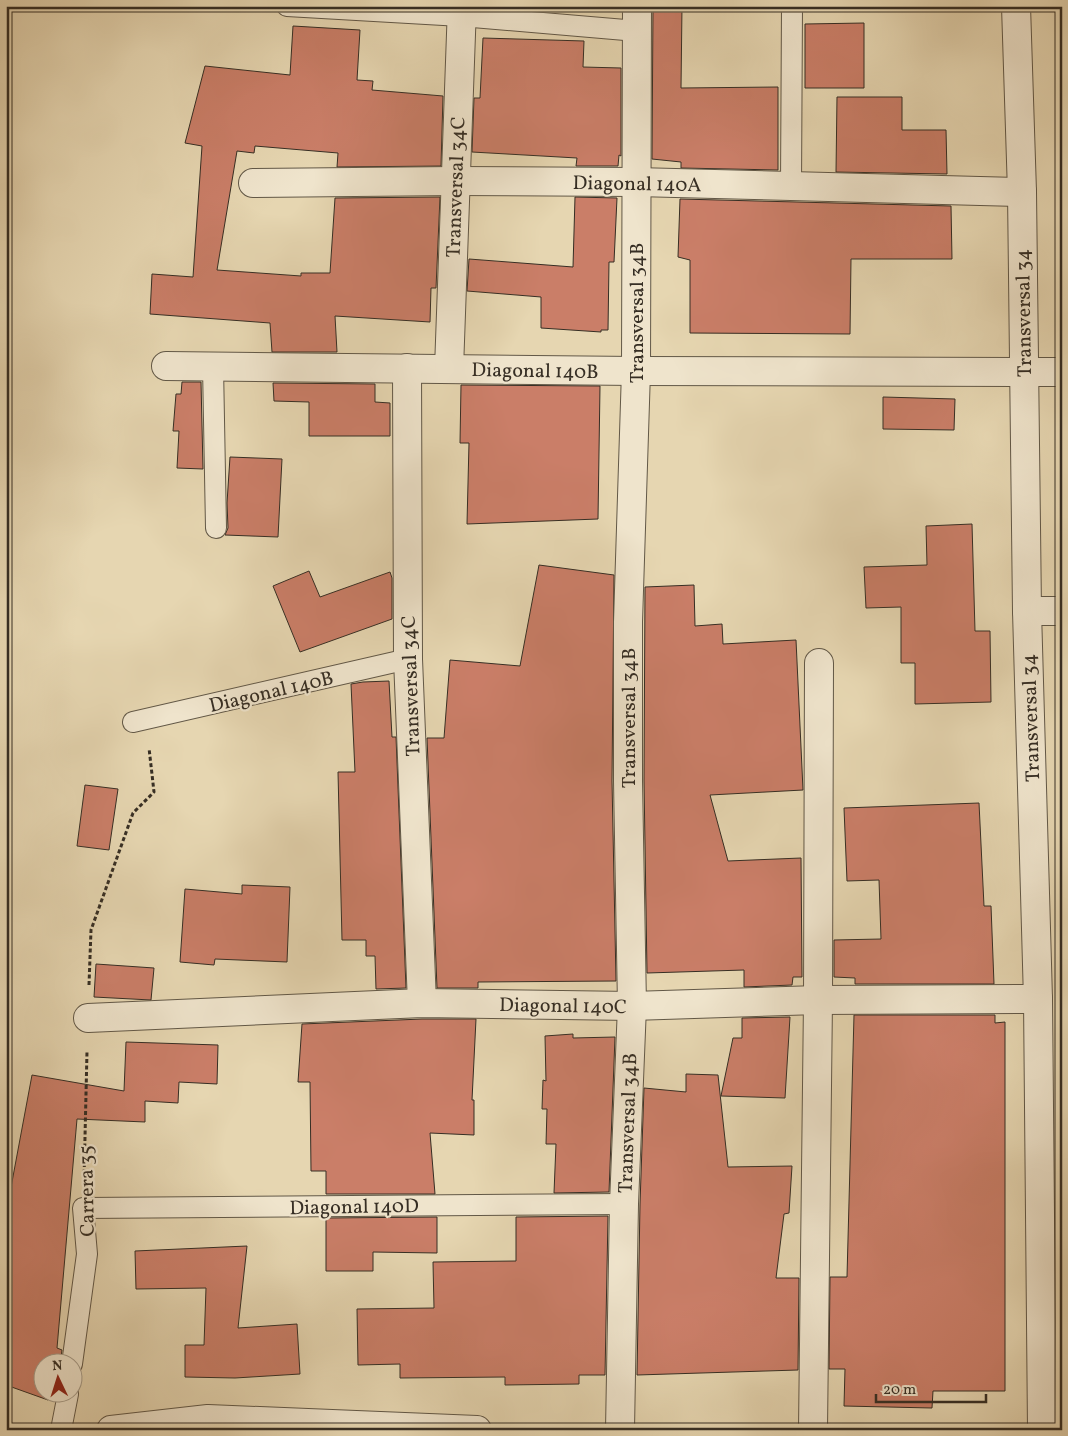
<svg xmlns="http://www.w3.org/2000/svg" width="1068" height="1436" viewBox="0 0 1068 1436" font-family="Vollkorn,serif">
	<rect width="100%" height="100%" fill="#e6d6b1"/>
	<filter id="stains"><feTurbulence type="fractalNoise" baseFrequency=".004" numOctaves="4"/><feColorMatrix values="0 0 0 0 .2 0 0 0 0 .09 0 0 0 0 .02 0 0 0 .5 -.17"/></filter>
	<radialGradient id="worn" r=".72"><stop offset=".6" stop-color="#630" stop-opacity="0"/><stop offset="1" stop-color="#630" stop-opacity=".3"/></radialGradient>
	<g fill="#ca7e68" stroke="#362e24">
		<path d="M 653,6 L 682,6 L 681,88 L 778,87 L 778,170 L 681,168 L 681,162 L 652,159 Z"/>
		<path d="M 864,23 L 864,88 L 805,88 L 805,24 Z"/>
		<path d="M 293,26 L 360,30 L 357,80 L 373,81 L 372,90 L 443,96 L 441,166 L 337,167 L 338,153 L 255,146 L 254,153 L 237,151 L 217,270 L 301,276 L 301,273 L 330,273 L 335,198 L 440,197 L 436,288 L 431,288 L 430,322 L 335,316 L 337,352 L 272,352 L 270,323 L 150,314 L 152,274 L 193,277 L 202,146 L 185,143 L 205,66 L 290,75 Z"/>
		<path d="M 483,38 L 584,41 L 583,67 L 621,68 L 621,156 L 619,155 L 618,166 L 576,166 L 577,158 L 472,152 L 474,98 L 480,98 Z"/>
		<path d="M 837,97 L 902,97 L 902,130 L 946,130 L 947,174 L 836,172 Z"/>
		<path d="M 575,197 L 617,198 L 614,262 L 609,262 L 608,330 L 601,330 L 601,332 L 541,328 L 541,297 L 467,291 L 469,259 L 573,267 Z"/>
		<path d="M 680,199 L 951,206 L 952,259 L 851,259 L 850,334 L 690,333 L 690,260 L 678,257 Z"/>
		<path d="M 182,382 L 201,382 L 203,469 L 177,468 L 179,431 L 173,431 L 176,394 L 181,394 Z"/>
		<path d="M 273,383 L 375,384 L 375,402 L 390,403 L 390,436 L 309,436 L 309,402 L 274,401 Z"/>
		<path d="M 461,385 L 600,386 L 598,519 L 467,524 L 469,443 L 460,443 Z"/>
		<path d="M 883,397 L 955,399 L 954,430 L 883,429 Z"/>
		<path d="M 230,457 L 282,459 L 278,537 L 225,535 L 228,528 L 227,503 Z"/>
		<path d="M 972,524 L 975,631 L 990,631 L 991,702 L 915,704 L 915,663 L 901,663 L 901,607 L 866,608 L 864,567 L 927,565 L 926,526 Z"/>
		<path d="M 539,565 L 614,575 L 612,781 L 616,981 L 478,982 L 478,988 L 437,988 L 427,738 L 444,738 L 450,660 L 520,666 Z"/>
		<path d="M 309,571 L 320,597 L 390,572 L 392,578 L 392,619 L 300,652 L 273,586 Z"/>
		<path d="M 694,585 L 695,626 L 722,624 L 723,644 L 796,640 L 803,790 L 710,795 L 728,861 L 801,858 L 802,977 L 793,977 L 792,985 L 744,987 L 744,970 L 647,973 L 644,781 L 645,587 Z"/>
		<path d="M 389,681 L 392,737 L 396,737 L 406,988 L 376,989 L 375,956 L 366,956 L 366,940 L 342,940 L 338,772 L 355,772 L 351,684 L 363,682 Z"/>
		<path d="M 85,785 L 118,789 L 109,850 L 77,846 Z"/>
		<path d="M 979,803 L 984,906 L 991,906 L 994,984 L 855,984 L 855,978 L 834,977 L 834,940 L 881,939 L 879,880 L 847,881 L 844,808 Z"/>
		<path d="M 242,885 L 290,887 L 287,962 L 215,959 L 214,965 L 180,962 L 185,889 L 242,894 Z"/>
		<path d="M 96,964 L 154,968 L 151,1000 L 94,997 Z"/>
		<path d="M 854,1015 L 995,1015 L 995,1023 L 1005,1022 L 1005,1391 L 933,1391 L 932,1408 L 844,1406 L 845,1369 L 829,1369 L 830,1277 L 847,1277 Z"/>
		<path d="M 790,1017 L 785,1098 L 721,1096 L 733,1038 L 742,1038 L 742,1018 Z"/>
		<path d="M 422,1019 L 476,1019 L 472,1100 L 474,1100 L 474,1135 L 430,1133 L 435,1194 L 326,1194 L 326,1171 L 311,1171 L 310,1082 L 298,1082 L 302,1024 Z"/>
		<path d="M 573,1034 L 573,1038 L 615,1037 L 609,1192 L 554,1193 L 556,1144 L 546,1144 L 547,1109 L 542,1109 L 543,1080 L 546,1081 L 545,1036 Z"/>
		<path d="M 126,1042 L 218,1045 L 217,1084 L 179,1082 L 178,1103 L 145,1101 L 145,1122 L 77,1119 L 57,1348 L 62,1350 L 60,1364 L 42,1364 L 42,1394 L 51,1394 L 48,1400 L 6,1385 L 6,1214 L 32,1075 L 124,1091 Z"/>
		<path d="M 686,1074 L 718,1075 L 728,1167 L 792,1166 L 789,1213 L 784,1214 L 776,1278 L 799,1278 L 798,1370 L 637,1375 L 640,1204 L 644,1088 L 686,1092 Z"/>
		<path d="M 608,1216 L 605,1375 L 579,1375 L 579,1384 L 505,1385 L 505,1377 L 400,1378 L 400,1364 L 358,1365 L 357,1309 L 434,1308 L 433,1262 L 516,1261 L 516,1217 Z"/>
		<path d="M 437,1217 L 437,1253 L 373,1252 L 373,1271 L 326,1271 L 326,1218 Z"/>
		<path d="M 247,1246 L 238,1328 L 297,1324 L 300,1374 L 235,1378 L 185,1377 L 185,1345 L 204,1345 L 206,1288 L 136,1289 L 135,1251 Z"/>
	</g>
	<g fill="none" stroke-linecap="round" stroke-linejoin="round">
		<g stroke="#625847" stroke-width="22">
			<g id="service">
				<path d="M 287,6 L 461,16 L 637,31"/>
				<path d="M 791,186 L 792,6"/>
				<path d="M 213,366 L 216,528"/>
				<path d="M 133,722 L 408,659"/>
				<path d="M 72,1364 L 87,1254 L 83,1208 L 624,1204"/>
				<path d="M 61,1430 L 68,1394"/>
			</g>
		</g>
		<g stroke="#625847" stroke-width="30">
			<g id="minor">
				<path d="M 253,183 L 455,181 L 636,182 L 1022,192"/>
				<path d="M 166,366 L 636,371 L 1062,372"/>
				<path d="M 407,368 L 408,659 L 422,1003"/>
				<path d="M 449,369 L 462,6"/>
				<path d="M 1027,611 L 1062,611"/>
				<path d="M 88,1018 L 422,1003 L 632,1006 L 818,1000 L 1038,999"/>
				<path d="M 111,1430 L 208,1419 L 477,1430"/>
				<path d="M 620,1430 L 624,1204 L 632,1006 L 628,781 L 628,622 L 636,371 L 637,6"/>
				<path d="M 813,1430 L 818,1000 L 819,663"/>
			</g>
		</g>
		<g stroke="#625847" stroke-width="30">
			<path id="tertiary" d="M 1016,6 L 1022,192 L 1027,611 L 1038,999 L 1042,1430"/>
		</g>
		<g stroke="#362e24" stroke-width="3" stroke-dasharray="4 2.5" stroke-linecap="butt">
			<path d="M 89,985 L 91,930 L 133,813 L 154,792 L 149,748"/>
			<path d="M 84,1180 L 87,1051"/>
		</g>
		<use href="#service" stroke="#efe4cc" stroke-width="20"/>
		<use href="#minor" stroke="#efe4cc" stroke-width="28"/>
		<use href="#tertiary" stroke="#efe4cc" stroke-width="28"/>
	</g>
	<g text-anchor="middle" stroke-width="4.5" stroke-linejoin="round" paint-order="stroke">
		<g font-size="20" fill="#362e24" stroke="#efe4cc">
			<text transform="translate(637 183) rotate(1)" y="7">Diagonal 140A</text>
			<text transform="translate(455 187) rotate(-88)" y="7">Transversal 34C</text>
			<text transform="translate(636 313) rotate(-90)" y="7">Transversal 34B</text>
			<text transform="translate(1023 313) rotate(-91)" y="7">Transversal 34</text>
			<text transform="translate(535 370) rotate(1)" y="7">Diagonal 140B</text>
			<text transform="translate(410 686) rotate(-92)" y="7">Transversal 34C</text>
			<text transform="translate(271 691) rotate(-13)" y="7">Diagonal 140B</text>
			<text transform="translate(628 718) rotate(-90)" y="7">Transversal 34B</text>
			<text transform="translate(1030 718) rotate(-92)" y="7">Transversal 34</text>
			<text transform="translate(563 1005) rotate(1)" y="7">Diagonal 140C</text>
			<text transform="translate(627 1123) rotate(-88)" y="7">Transversal 34B</text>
			<text transform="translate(86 1191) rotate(-91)" y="7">Carrera 35</text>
			<text transform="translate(354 1206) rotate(-1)" y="7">Diagonal 140D</text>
		</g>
	</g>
	<rect width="1068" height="1436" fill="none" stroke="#e6d6b1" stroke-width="25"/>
	<rect x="8" y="8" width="1053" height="1421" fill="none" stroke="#362e24" stroke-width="2.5"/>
	<rect x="12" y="12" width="1043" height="1411" fill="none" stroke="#362e24"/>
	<g transform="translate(58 1378) rotate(356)"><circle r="24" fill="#efe4cc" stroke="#a59b89"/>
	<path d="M0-4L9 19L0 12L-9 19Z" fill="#8f2418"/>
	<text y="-8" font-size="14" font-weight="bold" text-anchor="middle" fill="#362e24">N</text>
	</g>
	<path d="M876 1394v8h110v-8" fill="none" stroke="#362e24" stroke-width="2.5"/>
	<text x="883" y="1394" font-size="15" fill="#362e24" stroke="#efe4cc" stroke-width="4" paint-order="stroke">20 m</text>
	<rect width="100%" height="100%" filter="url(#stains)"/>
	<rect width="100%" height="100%" fill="url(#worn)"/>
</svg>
